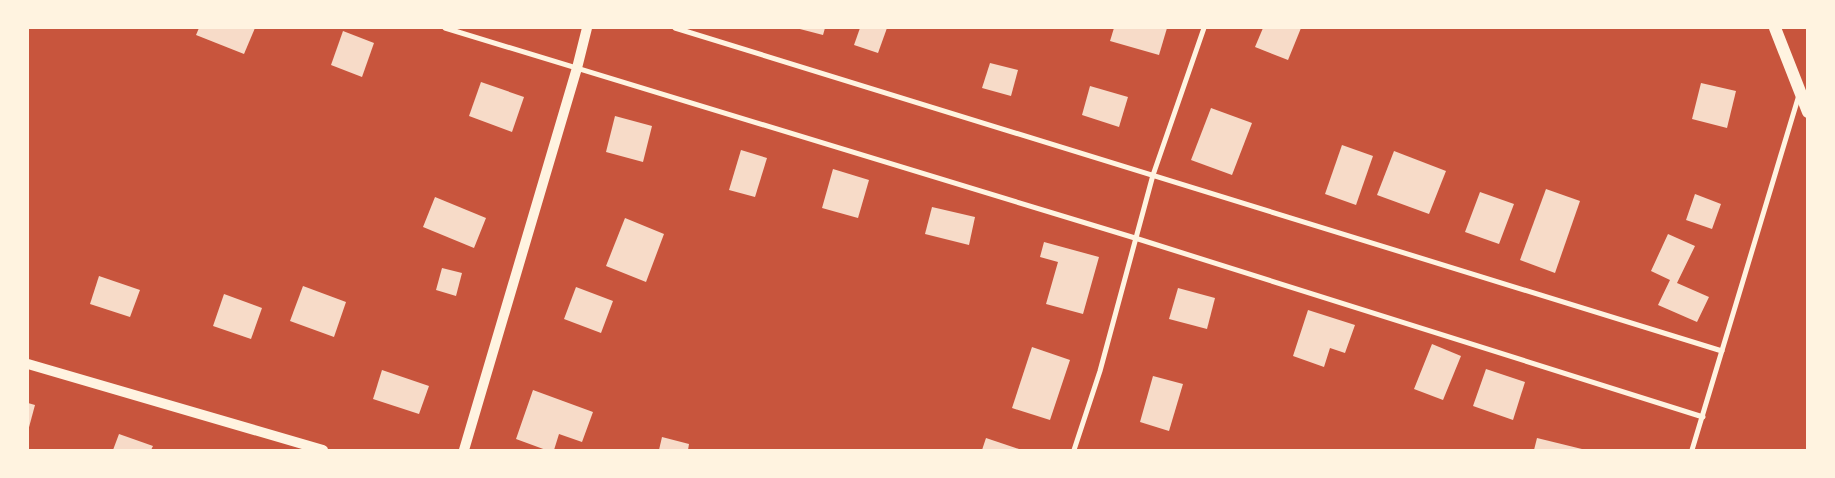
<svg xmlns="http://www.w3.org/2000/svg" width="1835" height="478" viewBox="0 0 1835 478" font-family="'Fira Sans',sans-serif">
	<rect width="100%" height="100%" fill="#c8553d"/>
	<g fill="#f7dbc8">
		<path d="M 199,28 L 255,28 L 244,54 L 196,35 Z"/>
		<path d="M 796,28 L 825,28 L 823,35 Z"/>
		<path d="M 860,28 L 887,28 L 878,53 L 854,45 Z"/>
		<path d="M 1114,28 L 1167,28 L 1159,55 L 1110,41 Z"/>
		<path d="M 1263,28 L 1301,28 L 1288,60 L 1255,47 Z"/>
		<path d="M 343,31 L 374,43 L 362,77 L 331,65 Z"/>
		<path d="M 990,63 L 1018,70 L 1011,96 L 982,88 Z"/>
		<path d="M 481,82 L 524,97 L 512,132 L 469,116 Z"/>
		<path d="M 1701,83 L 1736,91 L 1727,128 L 1692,119 Z"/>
		<path d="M 1090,86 L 1128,97 L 1119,127 L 1082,115 Z"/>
		<path d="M 1211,108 L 1252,123 L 1232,175 L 1191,160 Z"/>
		<path d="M 615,116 L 652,126 L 643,162 L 606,152 Z"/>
		<path d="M 1342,145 L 1373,156 L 1356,205 L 1325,194 Z"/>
		<path d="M 741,150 L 767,158 L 755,197 L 729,190 Z"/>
		<path d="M 1394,151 L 1446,171 L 1429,214 L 1377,195 Z"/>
		<path d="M 833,169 L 869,180 L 858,218 L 822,208 Z"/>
		<path d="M 1546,189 L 1580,201 L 1555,273 L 1520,260 Z"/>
		<path d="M 1480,192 L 1514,204 L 1499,244 L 1465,232 Z"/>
		<path d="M 1695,194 L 1721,204 L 1712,229 L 1686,220 Z"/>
		<path d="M 435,197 L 486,218 L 474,248 L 423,227 Z"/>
		<path d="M 932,207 L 975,217 L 969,245 L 925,234 Z"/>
		<path d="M 625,218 L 664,234 L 646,282 L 606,266 Z"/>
		<path d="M 1668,234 L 1695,246 L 1677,283 L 1709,297 L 1697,322 L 1658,305 L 1670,280 L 1651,271 Z"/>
		<path d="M 1044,242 L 1099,257 L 1083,314 L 1046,304 L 1058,262 L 1040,257 Z"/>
		<path d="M 442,268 L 462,273 L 456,296 L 436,290 Z"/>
		<path d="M 99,276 L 140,290 L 130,317 L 90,304 Z"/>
		<path d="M 303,286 L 346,302 L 334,337 L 290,321 Z"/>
		<path d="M 576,287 L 613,301 L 601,333 L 564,319 Z"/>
		<path d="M 1178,288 L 1215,298 L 1207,329 L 1169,319 Z"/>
		<path d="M 224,294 L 262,308 L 251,339 L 213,326 Z"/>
		<path d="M 1308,310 L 1355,325 L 1345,353 L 1330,348 L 1324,367 L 1293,356 Z"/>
		<path d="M 1432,344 L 1461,356 L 1443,400 L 1414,389 Z"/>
		<path d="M 1032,347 L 1070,360 L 1050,420 L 1012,408 Z"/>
		<path d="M 1486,369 L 1525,382 L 1513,420 L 1473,406 Z"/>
		<path d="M 382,370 L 429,386 L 419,414 L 373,399 Z"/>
		<path d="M 1153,376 L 1183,384 L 1169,431 L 1140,422 Z"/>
		<path d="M 533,390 L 593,412 L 582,442 L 559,434 L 554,450 L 546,450 L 516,439 Z"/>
		<path d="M 28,403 L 35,405 L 28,431 Z"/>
		<path d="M 119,434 L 153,446 L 151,450 L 113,450 Z"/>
		<path d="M 662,437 L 689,444 L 688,450 L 659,450 Z"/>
		<path d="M 986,438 L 1022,450 L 982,450 Z"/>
		<path d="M 1537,438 L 1586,450 L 1534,450 Z"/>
	</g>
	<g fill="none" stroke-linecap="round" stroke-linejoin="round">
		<g stroke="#fff3e0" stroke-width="5">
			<path d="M 445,28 L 1135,238 L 1703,417"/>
			<path d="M 675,28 L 1722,351"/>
			<path d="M 1074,450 L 1100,371 L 1153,175 L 1204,28"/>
			<path d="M 1692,450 L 1799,95"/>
		</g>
		<g stroke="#fff3e0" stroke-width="10">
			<path d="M 28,364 L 323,450"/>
			<path d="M 464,450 L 577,68 L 587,28"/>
		</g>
		<path stroke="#fff3e0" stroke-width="12" d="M 1775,28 L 1808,112"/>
	</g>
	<rect width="1835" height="478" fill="none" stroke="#fff3e0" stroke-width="58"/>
</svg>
